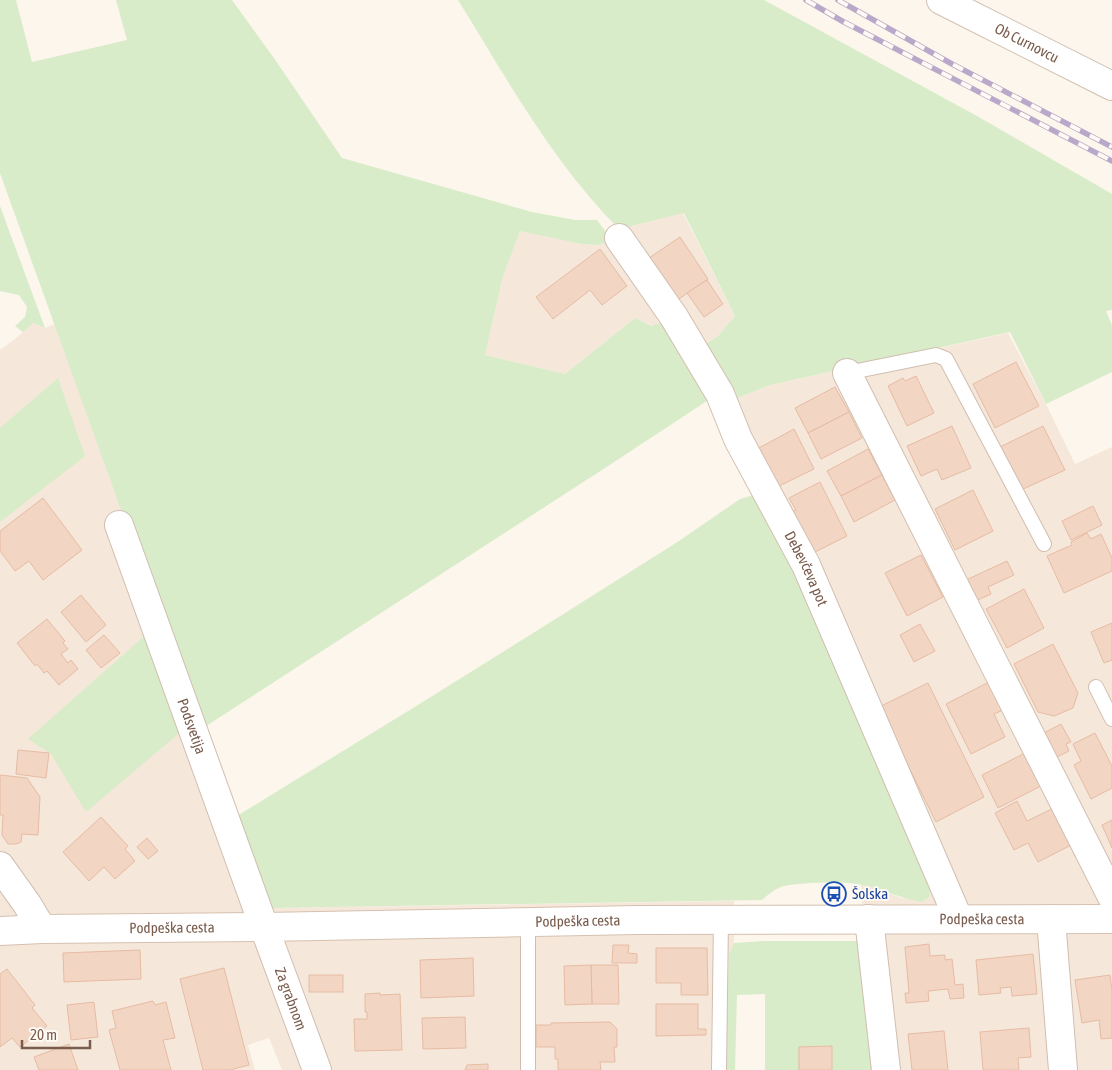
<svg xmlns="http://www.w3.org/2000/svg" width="1112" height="1070" viewBox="0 0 1112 1070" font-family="'Asap Condensed',sans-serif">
	<rect width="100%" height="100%" fill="#fdf6ec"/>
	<g fill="#f5e8da">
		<path d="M 683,213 L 735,316 L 718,336 L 701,347 L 635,318 L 565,374 L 485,355 L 503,276 L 520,230 L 581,244 L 598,245 L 619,229 Z"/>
		<path d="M 33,323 L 45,328 L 55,324 L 232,819 L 272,908 L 734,901 L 734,943 L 729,954 L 725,1070 L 282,1070 L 269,1038 L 248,1045 L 255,1070 L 0,1070 L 0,350 L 15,339 Z"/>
		<path d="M 1008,333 L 1046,404 L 1075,464 L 1112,447 L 1112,1070 L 881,1070 L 865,941 L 861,884 L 905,899 L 735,399 L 770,385 Z"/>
	</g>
	<g fill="#d8ecc9">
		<path d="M 0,0 L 16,0 L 32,62 L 127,40 L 116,0 L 232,0 L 276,61 L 342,158 L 532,212 L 575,220 L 597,220 L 612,240 L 598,245 L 581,244 L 520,231 L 503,276 L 485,355 L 565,374 L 635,318 L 652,326 L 668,319 L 713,397 L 605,468 L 200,730 L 0,173 Z"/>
		<path d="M 458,0 L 764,0 L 977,116 L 1112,194 L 1112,310 L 1106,311 L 1112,325 L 1112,372 L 1046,404 L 1010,332 L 770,385 L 735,399 L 701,347 L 718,336 L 735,316 L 684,213 L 619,229 C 553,163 507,79 458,0 Z"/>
		<path d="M 0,206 L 45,328 L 33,323 L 23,332 L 15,326 L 25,317 L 27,307 L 19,295 L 0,291 Z"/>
		<path d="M 58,378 L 85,456 L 0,522 L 0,428 Z"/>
		<path d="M 761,493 L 931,886 L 929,897 L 922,902 C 901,899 883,889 862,885 C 849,881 794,882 781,887 C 773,890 768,895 762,900 L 272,908 L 232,819 L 413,708 L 565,613 L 679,541 L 740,499 Z"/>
		<path d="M 149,632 L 183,730 L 86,812 L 51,754 L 28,739 Z"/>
		<path d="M 763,941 L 865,941 L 881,1070 L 765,1070 L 765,994 L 737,995 L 735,1070 L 725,1070 L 729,954 L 734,943 Z"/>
	</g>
	<g fill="#f3d5c3" stroke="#e6bba3">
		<path d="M 680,237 L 708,279 L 673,303 L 649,258 Z"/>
		<path d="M 600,249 L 627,286 L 602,305 L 590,290 L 553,319 L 536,297 Z"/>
		<path d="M 707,280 L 723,304 L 704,317 L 687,293 Z"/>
		<path d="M 1016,362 L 1039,406 L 995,428 L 973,384 Z"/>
		<path d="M 916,376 L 934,413 L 907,426 L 888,386 L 903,378 L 905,381 Z"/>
		<path d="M 835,387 L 849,412 L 808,433 L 795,408 Z"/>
		<path d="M 849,412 L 862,438 L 821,459 L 808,433 Z"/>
		<path d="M 952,426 L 971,468 L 942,480 L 937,469 L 921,476 L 907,446 Z"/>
		<path d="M 1043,426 L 1065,470 L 1021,490 L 1000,447 Z"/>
		<path d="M 794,429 L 814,469 L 775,488 L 757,449 Z"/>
		<path d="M 868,449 L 882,475 L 841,496 L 827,471 Z"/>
		<path d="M 882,475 L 895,500 L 854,522 L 841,496 Z"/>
		<path d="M 820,482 L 847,536 L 809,555 L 788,514 L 796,510 L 789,498 Z"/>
		<path d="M 973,490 L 993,531 L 955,550 L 935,509 Z"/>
		<path d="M 43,498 L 82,550 L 43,580 L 29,561 L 15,571 L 0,551 L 0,531 Z"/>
		<path d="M 1093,506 L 1102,525 L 1071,540 L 1062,521 Z"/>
		<path d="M 1087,533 L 1091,539 L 1101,534 L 1112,558 L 1112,571 L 1064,593 L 1047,556 L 1072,545 L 1071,542 Z"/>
		<path d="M 921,555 L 943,597 L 907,616 L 885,573 Z"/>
		<path d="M 1007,561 L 1014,575 L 988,587 L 991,594 L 976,601 L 966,580 Z"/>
		<path d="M 1024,589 L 1044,628 L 1007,648 L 986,609 Z"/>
		<path d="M 81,595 L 106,625 L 86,642 L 61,612 Z"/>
		<path d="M 47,619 L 65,641 L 63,643 L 68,649 L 61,654 L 68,663 L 71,660 L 78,669 L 59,685 L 47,671 L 44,673 L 37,664 L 35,666 L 17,643 Z"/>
		<path d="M 1112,623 L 1112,660 L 1104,663 L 1091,632 Z"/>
		<path d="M 920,624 L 935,651 L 914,662 L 900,635 Z"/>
		<path d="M 104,635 L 120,653 L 101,668 L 86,650 Z"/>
		<path d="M 1053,644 L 1078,693 L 1073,708 L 1054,716 L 1038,712 L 1014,664 Z"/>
		<path d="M 989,682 L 1003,710 L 994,714 L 1005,737 L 971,754 L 946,704 Z"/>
		<path d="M 928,683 L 984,797 L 936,822 L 879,707 Z"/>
		<path d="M 1061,724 L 1071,742 L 1066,744 L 1069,751 L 1055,758 L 1042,734 Z"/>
		<path d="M 1095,733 L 1112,766 L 1112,788 L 1091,799 L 1074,765 L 1081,761 L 1073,744 Z"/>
		<path d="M 18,750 L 49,753 L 46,778 L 16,774 Z"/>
		<path d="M 1025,753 L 1041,786 L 998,808 L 982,775 Z"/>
		<path d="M 0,775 L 27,778 L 40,797 L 38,835 L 22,834 L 21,842 L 16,844 L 8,844 L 2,835 L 3,815 L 0,815 Z"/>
		<path d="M 1017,801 L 1027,821 L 1060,805 L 1079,841 L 1038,862 L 1028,843 L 1014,850 L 995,813 Z"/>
		<path d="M 101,817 L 128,846 L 125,849 L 135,861 L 115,879 L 104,867 L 89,881 L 63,852 Z"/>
		<path d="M 1112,820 L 1112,848 L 1102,825 Z"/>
		<path d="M 147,838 L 158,851 L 148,859 L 137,847 Z"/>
		<path d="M 929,944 L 930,956 L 945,955 L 945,960 L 952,959 L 955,985 L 963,984 L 964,998 L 950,999 L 948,989 L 928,991 L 929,1001 L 906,1003 L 905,993 L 909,993 L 905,947 Z"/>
		<path d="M 613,945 L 629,945 L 628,953 L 637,954 L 637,963 L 612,963 Z"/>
		<path d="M 656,948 L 707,948 L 708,995 L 681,995 L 681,983 L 656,983 Z"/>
		<path d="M 140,950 L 141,979 L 64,982 L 63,953 Z"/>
		<path d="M 1033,954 L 1037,994 L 1012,996 L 1011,987 L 1000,988 L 1001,993 L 979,995 L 976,960 Z"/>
		<path d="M 473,958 L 474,996 L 421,998 L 420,960 Z"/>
		<path d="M 591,965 L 618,965 L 619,1004 L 592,1004 Z"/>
		<path d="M 591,965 L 592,1004 L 565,1005 L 564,966 Z"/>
		<path d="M 224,968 L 249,1065 L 230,1070 L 203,1070 L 180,979 Z"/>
		<path d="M 7,969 L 35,1005 L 32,1008 L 47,1026 L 20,1047 L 12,1038 L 0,1047 L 0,974 Z"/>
		<rect x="309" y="975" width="34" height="17"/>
		<path d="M 1110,975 L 1112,990 L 1112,1038 L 1101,1039 L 1099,1020 L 1082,1023 L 1075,980 Z"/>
		<path d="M 380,993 L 380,995 L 400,994 L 402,1050 L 355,1051 L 354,1019 L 367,1019 L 367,1012 L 365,1012 L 365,994 Z"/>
		<path d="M 153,1001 L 155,1005 L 166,1002 L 175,1038 L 163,1040 L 171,1070 L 120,1070 L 109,1030 L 116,1028 L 112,1011 Z"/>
		<path d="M 94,1002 L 98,1037 L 71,1040 L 67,1005 Z"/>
		<path d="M 656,1004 L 698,1004 L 698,1029 L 706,1029 L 706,1035 L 656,1036 Z"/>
		<path d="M 465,1017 L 466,1048 L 423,1049 L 422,1018 Z"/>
		<path d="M 610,1022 L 617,1029 L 617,1047 L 614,1047 L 615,1062 L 600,1062 L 601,1070 L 558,1070 L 558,1059 L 555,1059 L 555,1047 L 536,1047 L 536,1025 L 551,1025 L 551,1023 Z"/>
		<path d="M 1029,1028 L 1031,1057 L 1018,1058 L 1019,1070 L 983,1070 L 980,1032 Z"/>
		<path d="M 944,1031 L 948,1070 L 912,1070 L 908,1034 Z"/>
		<path d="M 69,1044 L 78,1070 L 39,1070 L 34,1057 Z"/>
		<path d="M 832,1046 L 832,1070 L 799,1070 L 799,1047 Z"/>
		<path d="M 488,1064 L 488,1070 L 465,1070 L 467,1065 Z"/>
	</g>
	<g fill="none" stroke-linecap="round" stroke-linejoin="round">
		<g stroke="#d1beb0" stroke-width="16">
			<g id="service">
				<path d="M 847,373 L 936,355 L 946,359 L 1044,544"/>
				<path d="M 1096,687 L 1112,719"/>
				<path d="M 528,923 L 528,1070"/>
				<path d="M 719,1070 L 721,919"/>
			</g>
		</g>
		<g stroke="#d1beb0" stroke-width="30">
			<g id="minor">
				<path id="s1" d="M 941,0 L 1112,86"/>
				<path id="s2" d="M 619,238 L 674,317 L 720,394 L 738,439 L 806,565 L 958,918"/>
				<path d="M 847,373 L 1112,897"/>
				<path id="s3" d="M 119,525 L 264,927 L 317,1070"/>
				<path d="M 0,866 L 27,904 L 42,929"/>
				<path d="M 869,919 L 886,1070"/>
				<path d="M 1051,919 L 1063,1070"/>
			</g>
		</g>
		<g stroke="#d6c0b0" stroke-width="30">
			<g id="secondary">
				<path id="s4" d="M 0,931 L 42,929 L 264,927 L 637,920 L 1112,919"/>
			</g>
		</g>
		<use href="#service" stroke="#fff" stroke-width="14"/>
		<use href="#minor" stroke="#fff" stroke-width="28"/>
		<use href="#secondary" stroke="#fff" stroke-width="28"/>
		<g stroke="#b9a8c9" stroke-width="5.5">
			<g id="rail">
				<path d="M 806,0 L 842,21 L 1112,161"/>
				<path d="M 838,0 L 952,64 L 1112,147"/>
			</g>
		</g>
		<use href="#rail" stroke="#fffaf3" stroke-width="4" stroke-dasharray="11" stroke-linecap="butt"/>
	</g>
	<defs>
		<g id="bus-ring" transform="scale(1.25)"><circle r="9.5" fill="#fffaf3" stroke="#1a4fb4" stroke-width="1.5"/><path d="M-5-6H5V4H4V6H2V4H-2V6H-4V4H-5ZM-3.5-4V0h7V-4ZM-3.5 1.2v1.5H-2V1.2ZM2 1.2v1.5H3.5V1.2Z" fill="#1a4fb4"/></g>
	</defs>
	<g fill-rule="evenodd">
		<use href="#bus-ring" x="834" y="894"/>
	</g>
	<g text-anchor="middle" stroke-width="4" stroke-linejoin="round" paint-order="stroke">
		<g font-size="15" fill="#7a5c4d" stroke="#fffaf3">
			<text dy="5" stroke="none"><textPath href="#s1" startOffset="96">Ob Curnovcu</textPath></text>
			<text dy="5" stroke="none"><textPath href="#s2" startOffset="381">Debevčeva pot</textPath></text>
			<text dy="5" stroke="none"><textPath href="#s3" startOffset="214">Podsvetija</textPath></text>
			<text dy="5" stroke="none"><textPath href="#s4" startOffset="982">Podpeška cesta</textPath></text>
			<text dy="5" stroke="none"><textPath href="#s4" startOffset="578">Podpeška cesta</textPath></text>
			<text dy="5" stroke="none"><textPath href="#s4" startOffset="172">Podpeška cesta</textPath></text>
			<text dy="5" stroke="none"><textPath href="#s3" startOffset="504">Za grabnom</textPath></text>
		</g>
		<g font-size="15" fill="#164399" stroke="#fffaf3" text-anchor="start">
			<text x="852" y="899">Šolska</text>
		</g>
	</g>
	<path d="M22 1040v8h68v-8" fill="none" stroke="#7a5c4d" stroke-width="2.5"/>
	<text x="30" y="1040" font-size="15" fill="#7a5c4d" stroke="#fffaf3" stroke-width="4" paint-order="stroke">20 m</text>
</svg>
